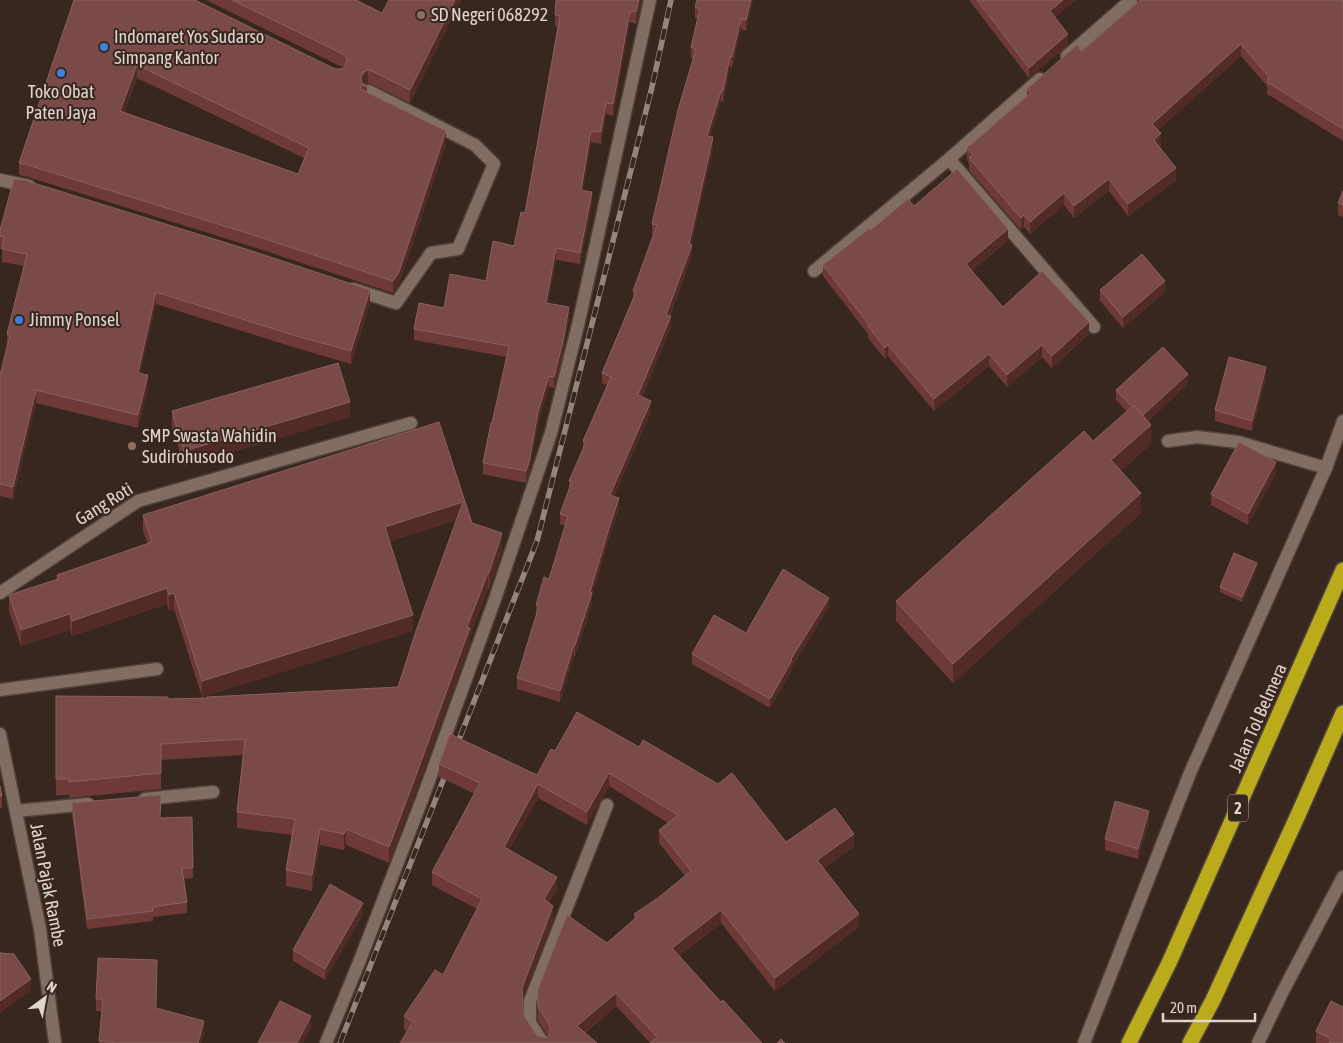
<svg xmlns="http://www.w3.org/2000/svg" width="1343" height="1043" viewBox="0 0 1343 1043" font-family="'Asap Condensed',sans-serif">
	<rect width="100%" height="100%" fill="#38271e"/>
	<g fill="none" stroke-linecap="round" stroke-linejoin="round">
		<g stroke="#51423b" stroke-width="15">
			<g id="minor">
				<path d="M 1067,56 L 1131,0"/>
				<path d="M 949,159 L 1094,327"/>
				<path d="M 0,180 L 29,186"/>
				<path d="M 814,271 L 949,159 L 1040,79"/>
				<path d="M 353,289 L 396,303 L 431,253 L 458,249 L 494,164 L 475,145 L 369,91"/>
				<path d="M 1168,441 L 1197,437 L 1238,442 L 1326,468"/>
				<path d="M 0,593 L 138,501 L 411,423"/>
				<path d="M 0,690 L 157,669"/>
				<path d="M 0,734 L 40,929 L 55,1043"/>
				<path d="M 145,799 L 213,792"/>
				<path d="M 16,811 L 88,804"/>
				<path d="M 326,1043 L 360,960 L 423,797 L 495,599 L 551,433 L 579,321 L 650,0"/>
				<path d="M 543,1043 L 530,1023 L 530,1001 L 607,805"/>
				<path d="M 1084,1043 L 1190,773 L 1326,468 L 1343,421"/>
			</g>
		</g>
		<g stroke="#51423b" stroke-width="15">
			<path id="tertiary" d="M 1258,1043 L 1282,993 L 1343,877"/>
		</g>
		<g stroke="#51423b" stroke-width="18">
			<g id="motorway">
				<path d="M 1129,1043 L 1169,963 L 1343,570"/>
				<path d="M 1190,1043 L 1213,1000 L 1298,815 L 1343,713"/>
			</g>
		</g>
		<use href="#minor" stroke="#826d63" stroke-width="12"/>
		<use href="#tertiary" stroke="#826d63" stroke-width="12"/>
		<use href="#motorway" stroke="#b9ab1a" stroke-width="15"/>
		<g stroke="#93857e" stroke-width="5.5">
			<path id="rail" d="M 340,1043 L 537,541 L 652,87 L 671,0"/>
		</g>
		<use href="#rail" stroke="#38271e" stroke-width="4" stroke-dasharray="11" stroke-linecap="butt"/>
	</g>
	<g fill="#6d3a38" fill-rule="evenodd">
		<path d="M 74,0 L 340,69 L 344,68 L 206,0 L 356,0 L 382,13 L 389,0 L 461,0 L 410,103 L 372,84 L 368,83 L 364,84 L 367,86 L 367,93 L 446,144 L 399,284 L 393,293 L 250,246 L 28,177 L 19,175 L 19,163 ZM 137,78 L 304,158 L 298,174 L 124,113 Z"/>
		<path d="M 642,0 L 636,24 L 630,22 L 613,116 L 606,114 L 601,144 L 591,142 L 583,190 L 592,204 L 580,264 L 556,260 L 548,303 L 569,318 L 563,352 L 554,388 L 549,387 L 538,423 L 529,473 L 526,483 L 483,474 L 483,463 L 507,357 L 414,340 L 414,329 L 444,308 L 486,281 L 514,246 L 525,213 L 558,27 L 555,26 L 555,15 Z"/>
		<path d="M 753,0 L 746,31 L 741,29 L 732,68 L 730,67 L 723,102 L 721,101 L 710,137 L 713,148 L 691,245 L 692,255 L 670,316 L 671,327 L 642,397 L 651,412 L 614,496 L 619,509 L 609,538 L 592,596 L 592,604 L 575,656 L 574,655 L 560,702 L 517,689 L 517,678 L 536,615 L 536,605 L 549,579 L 565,526 L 560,524 L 560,514 L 569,489 L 569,481 L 583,449 L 583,441 L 607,385 L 602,383 L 602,373 L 633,298 L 633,291 L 653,235 L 652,234 L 652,224 L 693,58 L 691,58 L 691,47 L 697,19 L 695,18 L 695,7 Z"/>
		<path d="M 969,0 L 1076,0 L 1055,17 L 1068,45 L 1029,78 Z"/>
		<path d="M 1343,0 L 1343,141 L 1267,94 L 1267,86 L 1241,56 L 1158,130 L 1161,145 L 1159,147 L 1176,180 L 1128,216 L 1109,191 L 1074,218 L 1064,205 L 1030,234 L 1024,227 L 1021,230 L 969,170 L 969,163 L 967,160 L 967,148 L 1027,96 L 1027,89 L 1082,52 Z"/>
		<path d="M 1343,191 L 1343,217 L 1338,215 L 1338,203 Z"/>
		<path d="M 914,206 L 1008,240 L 972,271 L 1003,307 L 1089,334 L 1052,368 L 1042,357 L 1007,387 L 989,366 L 934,411 L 888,356 L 885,359 L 868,338 L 868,334 L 823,276 L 823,265 L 871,230 Z"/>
		<path d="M 0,230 L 370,303 L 351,364 L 293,347 L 156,304 L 140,373 L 148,388 L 138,428 L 36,403 L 13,499 L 0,496 L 0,375 L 7,346 L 7,334 L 24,266 L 2,262 L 2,249 L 0,249 Z"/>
		<path d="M 1100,290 L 1165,292 L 1123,328 L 1100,301 Z"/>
		<path d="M 1266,378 L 1252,431 L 1215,421 L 1215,410 Z"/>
		<path d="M 1188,384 L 1148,421 L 1151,444 L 1121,471 L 1141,513 L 953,683 L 896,621 L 896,601 L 1093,441 L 1127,412 L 1116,400 L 1116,390 Z"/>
		<path d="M 172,411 L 350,417 L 184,466 L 172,427 Z"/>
		<path d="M 439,422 L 472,523 L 502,549 L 489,589 L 488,589 L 470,636 L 470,644 L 465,657 L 415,794 L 389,863 L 346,845 L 344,850 L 320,845 L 312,891 L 286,886 L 286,870 L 292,835 L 237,828 L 237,812 L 243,755 L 161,760 L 161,789 L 69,798 L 69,795 L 56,795 L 56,696 L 168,699 L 207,698 L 398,687 L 457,520 L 390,541 L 413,631 L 202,697 L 174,609 L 169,611 L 167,604 L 72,636 L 70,630 L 21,646 L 9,611 L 9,595 L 57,580 L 57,575 L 148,544 L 143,531 L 143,515 Z"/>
		<path d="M 1276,473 L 1248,525 L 1211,505 L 1211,494 Z"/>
		<path d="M 1257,569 L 1242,602 L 1220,592 L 1220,587 Z"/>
		<path d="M 829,607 L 792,667 L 792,670 L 770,708 L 692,664 L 692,654 L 746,633 Z"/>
		<path d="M 555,751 L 786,842 L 854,847 L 824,868 L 859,927 L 775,991 L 721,923 L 679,956 L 721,1002 L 762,1043 L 650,1043 L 616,1006 L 585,1033 L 597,1043 L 407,1032 L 404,1029 L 404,1016 L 443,975 L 477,909 L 432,885 L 432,872 L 475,794 L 439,777 L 439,764 L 537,775 ZM 609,786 L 668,823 L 659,830 L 659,843 L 685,876 L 658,898 L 634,914 L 634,919 L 607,943 L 538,989 L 538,1021 L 548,1036 L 544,1038 L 540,1037 L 536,1035 L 523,1014 L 522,999 L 553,919 L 549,903 L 557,890 L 509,850 L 538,798 L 587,825 Z"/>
		<path d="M 0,786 L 2,796 L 2,808 L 0,808 Z"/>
		<path d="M 72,803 L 160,818 L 192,817 L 193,878 L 184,879 L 187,902 L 187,913 L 153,917 L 153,921 L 87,929 L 72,814 Z"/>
		<path d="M 1149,822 L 1138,859 L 1105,850 L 1105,839 Z"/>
		<path d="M 363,914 L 325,980 L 293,961 L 293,950 Z"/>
		<path d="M 157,972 L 156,1008 L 204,1032 L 201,1043 L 99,1043 L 102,1011 L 96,1011 L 96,999 Z"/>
		<path d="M 1316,1031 L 1343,1043 L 1316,1043 Z"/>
	</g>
	<g fill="#522b27">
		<path d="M 455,0 L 461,0 L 410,103 L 410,90 Z"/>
		<path d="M 639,0 L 642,0 L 636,24 L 636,12 Z"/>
		<path d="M 751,0 L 753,0 L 746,31 L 746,20 Z"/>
		<path d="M 1063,0 L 1076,0 L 1050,21 L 1050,11 Z"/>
		<path d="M 630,11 L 630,22 L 613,116 L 613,104 Z"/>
		<path d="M 741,19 L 741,29 L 732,68 L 732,57 Z"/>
		<path d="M 1068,34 L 1068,45 L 1029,78 L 1029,68 Z"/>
		<path d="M 1241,44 L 1241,56 L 1152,136 L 1152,124 Z"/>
		<path d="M 730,57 L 730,67 L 723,102 L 723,91 Z"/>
		<path d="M 137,65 L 137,78 L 120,124 L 120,111 Z"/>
		<path d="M 368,70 L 368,83 L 361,85 L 361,98 L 360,89 L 361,78 L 364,72 Z"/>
		<path d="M 721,91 L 721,101 L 707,147 L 707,136 Z"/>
		<path d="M 606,103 L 606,114 L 601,144 L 601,132 Z"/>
		<path d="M 446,131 L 446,144 L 399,284 L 393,293 L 393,281 Z"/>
		<path d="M 591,131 L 591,142 L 581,201 L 581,190 Z"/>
		<path d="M 1161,133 L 1161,145 L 1154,152 L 1154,140 Z"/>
		<path d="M 713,137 L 713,148 L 691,247 L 692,245 L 692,255 L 666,325 L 666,315 L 689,244 Z"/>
		<path d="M 1176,168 L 1176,180 L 1128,216 L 1128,204 Z"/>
		<path d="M 1109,179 L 1109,191 L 1074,218 L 1074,206 Z"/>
		<path d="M 592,192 L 592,204 L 580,264 L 580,253 Z"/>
		<path d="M 1064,193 L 1064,205 L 1030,234 L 1030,222 Z"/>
		<path d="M 1024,215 L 1024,227 L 1021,230 L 1021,218 Z"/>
		<path d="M 1008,229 L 1008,240 L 966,276 L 966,264 Z"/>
		<path d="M 556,248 L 556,260 L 546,314 L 546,303 Z"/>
		<path d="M 1165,281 L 1165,292 L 1123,328 L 1123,317 Z"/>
		<path d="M 370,290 L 370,303 L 351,364 L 351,351 Z"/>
		<path d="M 156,292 L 156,304 L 138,385 L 138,373 Z"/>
		<path d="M 569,307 L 569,318 L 563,352 L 554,388 L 554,377 Z"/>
		<path d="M 671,316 L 671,327 L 638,406 L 638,395 Z"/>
		<path d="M 1089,322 L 1089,334 L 1052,368 L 1052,356 Z"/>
		<path d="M 888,345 L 888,356 L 885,359 L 885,348 Z"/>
		<path d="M 1042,345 L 1042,357 L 1007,387 L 1007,375 Z"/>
		<path d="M 989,354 L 989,366 L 934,411 L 934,399 Z"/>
		<path d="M 1266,367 L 1266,378 L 1252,431 L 1252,421 Z"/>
		<path d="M 1188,374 L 1188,384 L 1141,427 L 1141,417 Z"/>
		<path d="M 148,375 L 148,388 L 138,428 L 138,415 Z"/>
		<path d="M 549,376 L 549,387 L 538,423 L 529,473 L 526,483 L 526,471 L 538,412 Z"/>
		<path d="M 36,390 L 36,403 L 13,499 L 13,487 Z"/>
		<path d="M 651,401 L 651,412 L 610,505 L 610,495 Z"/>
		<path d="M 350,402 L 350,417 L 184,466 L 184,451 Z"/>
		<path d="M 1151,425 L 1151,444 L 1111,480 L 1111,460 Z"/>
		<path d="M 1276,462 L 1276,473 L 1248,525 L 1248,514 Z"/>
		<path d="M 1141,493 L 1141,513 L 953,683 L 953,664 Z"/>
		<path d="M 619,498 L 619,509 L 609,538 L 592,596 L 592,604 L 575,656 L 575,645 L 609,528 Z"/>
		<path d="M 463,502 L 463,518 L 385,543 L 385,527 Z"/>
		<path d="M 502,533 L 502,549 L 489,589 L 489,573 Z"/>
		<path d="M 1257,563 L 1257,569 L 1242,602 L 1242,597 Z"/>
		<path d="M 488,573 L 488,589 L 470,636 L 470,644 L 465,657 L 415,794 L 389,863 L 389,847 L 467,627 Z"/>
		<path d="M 167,588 L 167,604 L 72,636 L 72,621 Z"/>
		<path d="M 174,593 L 174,609 L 169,611 L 169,595 Z"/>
		<path d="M 829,598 L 829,607 L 792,667 L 792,670 L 770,708 L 770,699 L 791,659 Z"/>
		<path d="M 70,614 L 70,630 L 21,646 L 21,630 Z"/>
		<path d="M 413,615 L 413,631 L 202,697 L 202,681 Z"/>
		<path d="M 574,645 L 574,655 L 560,702 L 560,691 Z"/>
		<path d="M 609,773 L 609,786 L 587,825 L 587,812 Z"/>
		<path d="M 538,784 L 538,798 L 504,860 L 504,847 Z"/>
		<path d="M 1149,811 L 1149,822 L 1138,859 L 1138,849 Z"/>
		<path d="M 320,829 L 320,845 L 312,891 L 312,875 Z"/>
		<path d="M 346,829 L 346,845 L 344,850 L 344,834 Z"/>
		<path d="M 854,834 L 854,847 L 817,873 L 817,860 Z"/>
		<path d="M 557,877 L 557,890 L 544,913 L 544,899 Z"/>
		<path d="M 363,903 L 363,914 L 325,980 L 325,969 Z"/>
		<path d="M 553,906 L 553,919 L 522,1001 L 522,988 Z"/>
		<path d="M 721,910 L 721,923 L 672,961 L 672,948 Z"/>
		<path d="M 859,914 L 859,927 L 775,991 L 775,978 Z"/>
		<path d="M 31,979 L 31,991 L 0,1013 L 0,1001 Z"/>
		<path d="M 616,993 L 616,1006 L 577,1039 L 577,1026 Z"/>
		<path d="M 311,1016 L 311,1028 L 303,1043 L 297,1043 Z"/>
		<path d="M 204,1021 L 204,1032 L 201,1043 L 198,1043 Z"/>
	</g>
	<g fill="#794a48" stroke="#89605d" fill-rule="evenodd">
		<path d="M 74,0 L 195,0 L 335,69 L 340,69 L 344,68 L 347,61 L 346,57 L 343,54 L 232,0 L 356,0 L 382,13 L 389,0 L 455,0 L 410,90 L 372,71 L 368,70 L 364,72 L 361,78 L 362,83 L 367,86 L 361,85 L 360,89 L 446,131 L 399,272 L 393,281 L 250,234 L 28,165 L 19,163 ZM 137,65 L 309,148 L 298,174 L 120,111 Z"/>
		<path d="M 556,0 L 639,0 L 636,12 L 630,11 L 613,104 L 606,103 L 601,132 L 591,131 L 581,190 L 592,192 L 580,253 L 556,248 L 546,303 L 569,307 L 563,341 L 554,377 L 549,376 L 538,412 L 529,462 L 526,471 L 483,463 L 491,423 L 492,423 L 509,346 L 414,329 L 419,303 L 444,308 L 450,274 L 486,281 L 493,241 L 514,246 L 521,212 L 525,213 L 560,16 L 555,15 Z"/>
		<path d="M 697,0 L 751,0 L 746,20 L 741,19 L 732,57 L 730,57 L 723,91 L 721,91 L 707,136 L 713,137 L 689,244 L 692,245 L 666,315 L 671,316 L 638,395 L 651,401 L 610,495 L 619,498 L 609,528 L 590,592 L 592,593 L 575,645 L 574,645 L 560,691 L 517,678 L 539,606 L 536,605 L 544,577 L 549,579 L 568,516 L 560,514 L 572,481 L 569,481 L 586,442 L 583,441 L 611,377 L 602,373 L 636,292 L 633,291 L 657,225 L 652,224 L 678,110 L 696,49 L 691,47 L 700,9 L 695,7 Z"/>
		<path d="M 977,0 L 1063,0 L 1050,11 L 1068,34 L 1029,68 Z"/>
		<path d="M 1140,0 L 1343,0 L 1343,129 L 1267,82 L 1269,77 L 1241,44 L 1152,124 L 1161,133 L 1154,140 L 1176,168 L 1128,204 L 1109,179 L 1074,206 L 1064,193 L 1030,222 L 1024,215 L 1021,218 L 969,158 L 973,155 L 967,148 L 1031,93 L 1027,89 L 1077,45 L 1082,52 Z"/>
		<path d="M 957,169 L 1008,229 L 966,264 L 1003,307 L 1042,271 L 1089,322 L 1052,356 L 1042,345 L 1007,375 L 989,354 L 934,399 L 888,345 L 885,348 L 868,326 L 869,325 L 823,265 L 870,228 L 871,230 L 908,199 L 914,206 Z"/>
		<path d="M 14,179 L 24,180 L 246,249 L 370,290 L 351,351 L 293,335 L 156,292 L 138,373 L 148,375 L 138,415 L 36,390 L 13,487 L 0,484 L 0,375 L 10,335 L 7,334 L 27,254 L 2,249 L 4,237 L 0,236 L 0,230 Z"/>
		<path d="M 1343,191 L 1343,205 L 1338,203 Z"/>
		<path d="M 1142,254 L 1165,281 L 1123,317 L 1100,290 Z"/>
		<path d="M 1163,347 L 1188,374 L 1143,415 L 1134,405 L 1132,407 L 1116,390 Z"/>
		<path d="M 1229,357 L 1266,367 L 1252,421 L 1215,410 Z"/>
		<path d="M 338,363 L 350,402 L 184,451 L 172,411 Z"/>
		<path d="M 1134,405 L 1151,425 L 1111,460 L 1141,493 L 953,664 L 896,601 L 1084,431 L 1093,441 Z"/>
		<path d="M 439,422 L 472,523 L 502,533 L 489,573 L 488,573 L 467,627 L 470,628 L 465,641 L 415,778 L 389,847 L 346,829 L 344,834 L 320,829 L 312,875 L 286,870 L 295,819 L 237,812 L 245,739 L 161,744 L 161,773 L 69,782 L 69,779 L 56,779 L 56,696 L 168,697 L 168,699 L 207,698 L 207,697 L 398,687 L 416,631 L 463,502 L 385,527 L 413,615 L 202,681 L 174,593 L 169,595 L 167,588 L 72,621 L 70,614 L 21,630 L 9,595 L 58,579 L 57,575 L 152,542 L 143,515 Z"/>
		<path d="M 1239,442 L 1276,462 L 1248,514 L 1211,494 Z"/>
		<path d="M 1234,553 L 1257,563 L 1242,597 L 1220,587 Z"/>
		<path d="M 783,569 L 829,598 L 791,659 L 792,660 L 770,699 L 692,654 L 714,615 L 746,633 Z"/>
		<path d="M 577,712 L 639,747 L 643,740 L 718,784 L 732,773 L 786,842 L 835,808 L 854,834 L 817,860 L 859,914 L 775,978 L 721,910 L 672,948 L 721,1002 L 723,1000 L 762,1043 L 650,1043 L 657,1037 L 616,993 L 577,1026 L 597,1043 L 400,1043 L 413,1022 L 404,1016 L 435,970 L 443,975 L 482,899 L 432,872 L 480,783 L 439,764 L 450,734 L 537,775 L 551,749 L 555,751 ZM 609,773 L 678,815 L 659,830 L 691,871 L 658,898 L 634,914 L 637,917 L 607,943 L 567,915 L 538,989 L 538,1007 L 550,1026 L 550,1033 L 548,1036 L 544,1038 L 540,1037 L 536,1035 L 523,1014 L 522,988 L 553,906 L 544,899 L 557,877 L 504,847 L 538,784 L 587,812 Z"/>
		<path d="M 0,786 L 2,796 L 0,796 Z"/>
		<path d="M 161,795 L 160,818 L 192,817 L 193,868 L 182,868 L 187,902 L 152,907 L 153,911 L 87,919 L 72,803 Z"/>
		<path d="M 1115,801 L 1149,811 L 1138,849 L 1105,839 Z"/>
		<path d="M 330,884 L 363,903 L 325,969 L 293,950 Z"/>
		<path d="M 0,953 L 14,954 L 31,979 L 0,1001 Z"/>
		<path d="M 98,958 L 157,960 L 156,1008 L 204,1021 L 198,1043 L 116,1043 L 99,1041 L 103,999 L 96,999 Z"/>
		<path d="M 280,1001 L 311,1016 L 297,1043 L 258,1043 Z"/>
		<path d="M 1331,1001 L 1343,1007 L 1343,1043 L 1329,1043 L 1331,1039 L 1316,1031 Z"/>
		<path d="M 781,1039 L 785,1043 L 777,1043 Z"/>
	</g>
	<g fill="#8d6e63" stroke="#38271e" stroke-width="2">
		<circle cx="421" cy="15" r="5"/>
		<circle cx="132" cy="446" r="5"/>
	</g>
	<g fill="#3f7fe0" stroke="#38271e" stroke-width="2">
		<circle cx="104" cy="47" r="5"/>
		<circle cx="61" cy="73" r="5"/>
		<circle cx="19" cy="320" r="5"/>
	</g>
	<g text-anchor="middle" stroke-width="4" stroke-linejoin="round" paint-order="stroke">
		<rect fill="#38271e" stroke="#aea099" stroke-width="1" x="1228" y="794.5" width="20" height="27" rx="4"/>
		<g font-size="16" font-weight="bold" fill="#e0d4ce">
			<text x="1238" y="814">2</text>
		</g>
		<g font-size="18" fill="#e0d4ce" stroke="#38271e" text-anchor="start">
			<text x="431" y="21">SD Negeri 068292</text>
			<text x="114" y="43">Indomaret Yos Sudarso<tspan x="114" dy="21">Simpang Kantor</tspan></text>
			<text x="61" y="98" text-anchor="middle">Toko Obat<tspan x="61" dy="21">Paten Jaya</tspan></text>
			<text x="29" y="326">Jimmy Ponsel</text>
			<text x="142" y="442">SMP Swasta Wahidin<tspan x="142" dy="21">Sudirohusodo</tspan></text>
		</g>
		<g font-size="18" fill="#e0d4ce" stroke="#38271e">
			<text transform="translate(104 504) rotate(-32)" y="6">Gang Roti</text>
			<text transform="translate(1258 718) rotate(-66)" y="6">Jalan Tol Belmera</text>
			<text transform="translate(48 885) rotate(79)" y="6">Jalan Pajak Rambe</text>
		</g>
	</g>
	<g transform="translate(45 998) rotate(32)" stroke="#38271e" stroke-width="4" paint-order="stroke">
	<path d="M0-4L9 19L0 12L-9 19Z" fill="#e0d4ce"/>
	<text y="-8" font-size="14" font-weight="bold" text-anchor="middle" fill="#e0d4ce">N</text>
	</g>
	<path d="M1163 1013v8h92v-8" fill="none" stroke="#e0d4ce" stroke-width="2.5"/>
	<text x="1170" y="1013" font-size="15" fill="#e0d4ce" stroke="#38271e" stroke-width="4" paint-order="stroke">20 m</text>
</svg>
